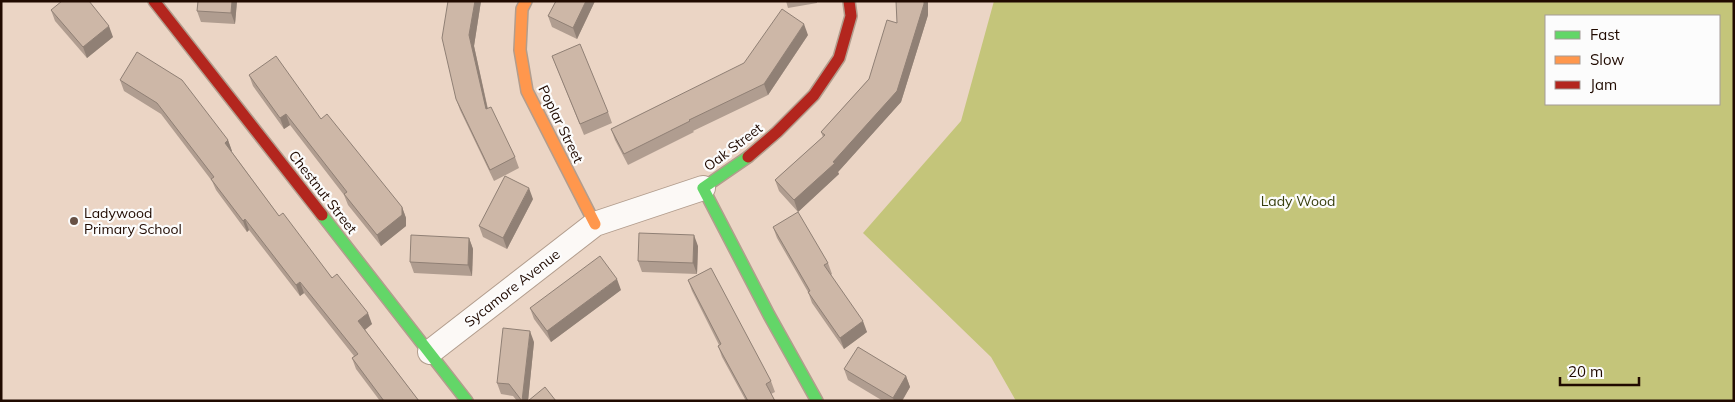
<svg xmlns="http://www.w3.org/2000/svg" width="1735" height="402" viewBox="0 0 1735 402" font-family="Mulish,sans-serif">
	<rect width="100%" height="100%" fill="#ebd5c5"/>
	<path fill="#c4c57a" fill-rule="evenodd" d="M 994,1 L 1734,1 L 1734,401 L 1016,401 L 991,357 L 863,233 L 961,121 ZM 1546,16 L 1719,16 L 1719,104 L 1546,104 Z"/>
	<g fill="none" stroke-linecap="round" stroke-linejoin="round">
		<g stroke="#b29d8d" stroke-width="26">
			<path id="street" d="M 430,352 L 595,224 L 703,188"/>
		</g>
		<g stroke="#b29d8d" stroke-width="14">
			<g id="fast">
				<path d="M 748,157 L 703,188 L 769,315 L 817,401"/>
				<path d="M 322,215 L 467,401"/>
			</g>
		</g>
		<g stroke="#b29d8d" stroke-width="14">
			<path id="slow" d="M 526,1 L 522,9 L 520,50 L 527,91 L 595,224"/>
		</g>
		<g stroke="#b29d8d" stroke-width="14">
			<g id="jam">
				<path d="M 154,1 L 322,215"/>
				<path d="M 748,157 L 777,132 L 814,95 L 839,58 L 851,16 L 849,1"/>
			</g>
		</g>
		<use href="#street" stroke="#fcf9f6" stroke-width="24"/>
		<use href="#fast" stroke="#63d668" stroke-width="11"/>
		<use href="#slow" stroke="#ff974d" stroke-width="11"/>
		<use href="#jam" stroke="#b3261e" stroke-width="11"/>
	</g>
	<g fill="#b09d90">
		<path d="M 237,1 L 235,24 L 201,22 L 197,11 Z"/>
		<path d="M 448,1 L 481,1 L 474,46 L 488,109 L 515,157 L 519,168 L 494,181 L 460,110 L 456,99 Z"/>
		<path d="M 556,1 L 595,1 L 577,39 L 552,27 L 548,16 Z"/>
		<path d="M 786,1 L 817,1 L 817,3 L 788,8 Z"/>
		<path d="M 51,10 L 113,37 L 87,58 L 55,21 Z"/>
		<path d="M 928,15 L 901,102 L 838,172 L 839,174 L 798,212 L 779,191 L 775,180 L 823,137 L 821,132 L 869,79 L 897,23 Z"/>
		<path d="M 808,35 L 768,95 L 693,131 L 694,132 L 628,165 L 615,140 L 611,129 Z"/>
		<path d="M 552,56 L 608,112 L 612,123 L 584,135 Z"/>
		<path d="M 249,75 L 321,119 L 402,207 L 406,218 L 406,226 L 381,246 L 348,205 L 344,195 L 290,125 L 284,129 L 253,86 Z"/>
		<path d="M 120,80 L 228,140 L 232,152 L 279,216 L 372,324 L 365,330 L 419,401 L 380,401 L 356,369 L 352,358 L 354,356 L 304,293 L 300,296 L 249,230 L 247,232 L 216,190 L 212,181 L 161,114 L 124,91 Z"/>
		<path d="M 533,199 L 507,249 L 483,237 L 479,226 Z"/>
		<path d="M 773,227 L 828,263 L 832,274 L 831,275 L 867,332 L 844,349 L 812,303 L 808,292 L 777,238 Z"/>
		<path d="M 469,238 L 473,249 L 472,276 L 414,273 L 410,262 Z"/>
		<path d="M 698,246 L 697,274 L 642,272 L 638,261 Z"/>
		<path d="M 688,280 L 771,381 L 775,392 L 771,394 L 775,401 L 746,401 L 722,357 L 718,346 L 719,345 L 692,291 Z"/>
		<path d="M 621,290 L 551,342 L 534,319 L 530,308 Z"/>
		<path d="M 534,342 L 528,401 L 517,401 L 513,396 L 501,394 L 497,383 Z"/>
		<path d="M 844,369 L 906,376 L 910,387 L 902,401 L 883,401 L 848,380 Z"/>
	</g>
	<g fill="#908075">
		<path d="M 232,1 L 237,1 L 235,24 L 231,13 Z"/>
		<path d="M 475,1 L 481,1 L 474,46 L 490,120 L 486,109 L 469,35 Z"/>
		<path d="M 586,1 L 595,1 L 577,39 L 573,28 Z"/>
		<path d="M 924,1 L 928,1 L 928,15 L 901,102 L 838,172 L 839,174 L 798,212 L 794,200 L 833,162 Z"/>
		<path d="M 804,24 L 808,35 L 768,95 L 764,84 Z"/>
		<path d="M 109,26 L 113,37 L 87,58 L 83,47 Z"/>
		<path d="M 286,114 L 290,125 L 284,129 L 280,118 Z"/>
		<path d="M 228,140 L 232,151 L 229,154 L 225,143 Z"/>
		<path d="M 529,188 L 533,199 L 507,249 L 503,238 Z"/>
		<path d="M 402,207 L 406,218 L 406,226 L 381,246 L 377,235 Z"/>
		<path d="M 245,219 L 249,230 L 247,232 L 243,221 Z"/>
		<path d="M 694,235 L 698,246 L 697,274 L 693,263 Z"/>
		<path d="M 469,238 L 473,249 L 472,276 L 468,265 Z"/>
		<path d="M 617,279 L 621,290 L 551,342 L 547,331 Z"/>
		<path d="M 300,282 L 304,293 L 300,296 L 296,285 Z"/>
		<path d="M 368,313 L 372,324 L 362,332 L 358,321 Z"/>
		<path d="M 863,321 L 867,332 L 844,349 L 840,338 Z"/>
		<path d="M 530,331 L 534,342 L 528,401 L 522,401 Z"/>
		<path d="M 906,376 L 910,387 L 902,401 L 894,401 L 893,398 Z"/>
	</g>
	<g fill="#cdb7a7" stroke="#908075">
		<path d="M 62,1 L 89,1 L 109,26 L 83,47 L 51,10 Z"/>
		<path d="M 198,1 L 232,1 L 231,13 L 197,11 Z"/>
		<path d="M 448,1 L 475,1 L 469,35 L 486,109 L 491,107 L 515,157 L 490,170 L 456,99 L 442,38 Z"/>
		<path d="M 556,1 L 586,1 L 573,28 L 548,16 Z"/>
		<path d="M 896,1 L 924,1 L 924,4 L 897,91 L 833,162 L 835,163 L 794,200 L 775,180 L 825,135 L 821,132 L 869,79 L 887,20 L 897,23 Z"/>
		<path d="M 782,9 L 804,24 L 764,84 L 689,120 L 690,121 L 624,154 L 611,129 L 744,63 Z"/>
		<path d="M 580,44 L 608,112 L 580,124 L 552,56 Z"/>
		<path d="M 137,52 L 182,80 L 228,140 L 225,143 L 279,216 L 283,213 L 332,278 L 337,274 L 368,313 L 358,321 L 419,401 L 384,401 L 352,358 L 358,354 L 300,282 L 296,285 L 245,219 L 243,221 L 211,179 L 214,177 L 157,103 L 120,80 Z"/>
		<path d="M 276,56 L 321,119 L 327,114 L 402,207 L 402,215 L 377,235 L 344,194 L 347,192 L 286,114 L 280,118 L 249,75 Z"/>
		<path d="M 505,176 L 529,188 L 503,238 L 479,226 Z"/>
		<path d="M 798,212 L 828,263 L 824,265 L 863,321 L 840,338 L 808,292 L 810,291 L 773,227 Z"/>
		<path d="M 639,233 L 694,235 L 693,263 L 638,261 Z"/>
		<path d="M 411,235 L 469,238 L 468,265 L 410,262 Z"/>
		<path d="M 600,256 L 617,279 L 547,331 L 530,308 Z"/>
		<path d="M 711,268 L 771,381 L 766,384 L 775,401 L 748,401 L 718,346 L 721,344 L 688,280 Z"/>
		<path d="M 503,328 L 530,331 L 522,401 L 509,384 L 497,383 Z"/>
		<path d="M 858,347 L 906,376 L 893,398 L 844,369 Z"/>
		<path d="M 545,387 L 556,401 L 528,401 Z"/>
	</g>
	<circle fill="#675145" stroke="#fcfcfc" stroke-width="2" cx="74" cy="221" r="5"/>
	<g text-anchor="middle" stroke-width="4.5" stroke-linejoin="round" paint-order="stroke">
		<g font-size="14" fill="#200a00" stroke="#fcfcfc">
			<text transform="translate(561 124) rotate(64)" y="5">Poplar Street</text>
			<text transform="translate(733 147) rotate(-37)" y="5">Oak Street</text>
			<text transform="translate(323 192) rotate(52)" y="5">Chestnut Street</text>
			<text transform="translate(512 288) rotate(-38)" y="5">Sycamore Avenue</text>
		</g>
		<g font-size="14" fill="#383f0e" stroke="#fcfcfc">
			<text x="1298" y="206">Lady Wood</text>
		</g>
		<g font-size="14" fill="#200a00" stroke="#fcfcfc" text-anchor="start">
			<text x="84" y="218">Ladywood<tspan x="84" dy="16">Primary School</tspan></text>
		</g>
	</g>
	<rect width="1735" height="402" fill="none" stroke="#200a00" stroke-width="5"/>
	<rect x="1545" y="15" width="175" height="90" fill="#fcfcfc" stroke="#a49b97"/>
	<rect x="1555" y="31" width="25" height="8" fill="#63d668" stroke="#a49b97"/>
	<text x="1590" y="40" font-size="15" fill="#200a00">Fast</text>
	<rect x="1555" y="56" width="25" height="8" fill="#ff974d" stroke="#a49b97"/>
	<text x="1590" y="65" font-size="15" fill="#200a00">Slow</text>
	<rect x="1555" y="81" width="25" height="8" fill="#b3261e" stroke="#a49b97"/>
	<text x="1590" y="90" font-size="15" fill="#200a00">Jam</text>
	<path d="M1560 377v8h79v-8" fill="none" stroke="#200a00" stroke-width="2.5"/>
	<text x="1568" y="377" font-size="15" fill="#200a00" stroke="#fcfcfc" stroke-width="4" paint-order="stroke">20 m</text>
</svg>
